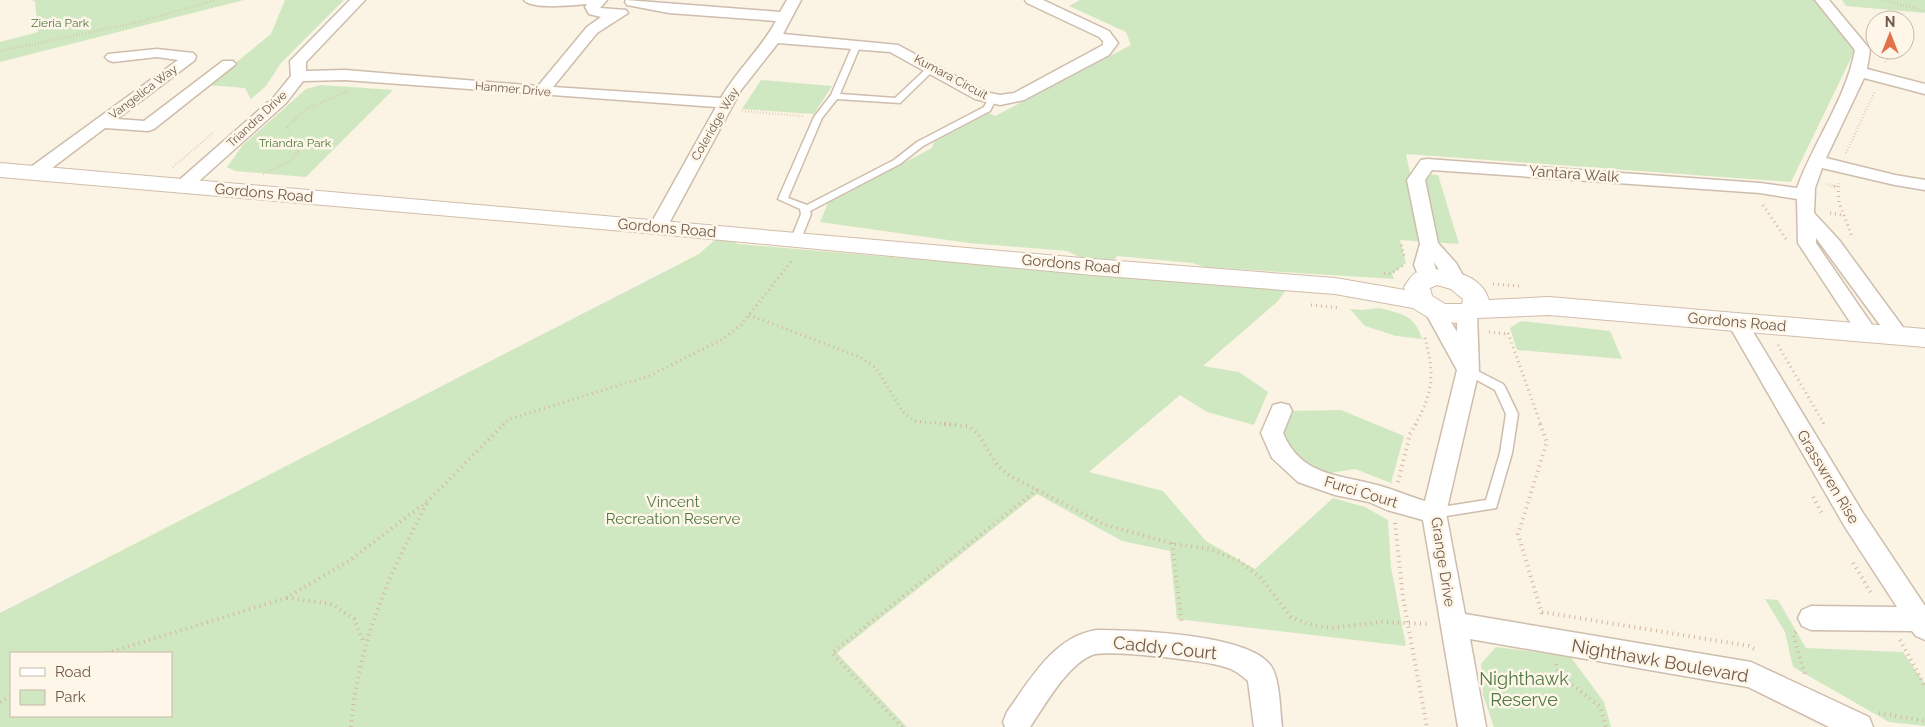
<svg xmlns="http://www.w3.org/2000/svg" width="1925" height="727" viewBox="0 0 1925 727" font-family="Raleway,sans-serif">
	<rect width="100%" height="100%" fill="#fbf3e3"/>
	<g fill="#d0e8c2" fill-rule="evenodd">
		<path d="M 30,0 L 244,0 L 0,62 L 0,42 L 38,32 L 35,1 Z"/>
		<path d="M 285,0 L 344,0 L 281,63 L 266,86 L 251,99 L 245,88 L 208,85 L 271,34 Z"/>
		<path d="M 1080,0 L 1814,0 L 1850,44 L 1854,52 L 1791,182 L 1406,154 L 1410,173 L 1438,175 L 1459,244 L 1400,240 L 1406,263 L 1392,274 L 1394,279 L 1205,267 L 1192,263 L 1117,256 L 1114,260 L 1080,257 L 1067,251 L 969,243 L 820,222 L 828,203 L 932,148 L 934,142 L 989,113 L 995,116 L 1131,45 L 1126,32 L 1069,6 Z"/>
		<path d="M 1842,0 L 1925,0 L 1925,13 L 1846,6 Z"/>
		<path d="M 761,80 L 832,86 L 814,114 L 742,109 Z"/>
		<path d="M 321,85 L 393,90 L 306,177 L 235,171 L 227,167 L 243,145 L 306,89 Z"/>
		<path d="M 717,238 L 732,240 L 738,244 L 1066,272 L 1289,286 L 1277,302 L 1203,366 L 1239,372 L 1268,392 L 1254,425 L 1207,412 L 1180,395 L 1089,472 L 1163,491 L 1206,541 L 1255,569 L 1333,498 L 1365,507 L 1388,520 L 1391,567 L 1406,646 L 1177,619 L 1170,551 L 1122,541 L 1037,494 L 837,653 L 907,727 L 0,727 L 0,613 L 699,254 ZM 11,653 L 171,653 L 171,716 L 11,716 Z"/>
		<path d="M 1379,308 C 1402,314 1415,315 1422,339 L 1396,336 L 1365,326 L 1350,309 L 1362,310 Z"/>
		<path d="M 1521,321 L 1610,331 L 1622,359 L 1517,350 L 1510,328 Z"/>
		<path d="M 1341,410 L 1404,436 L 1391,483 L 1355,469 L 1330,473 L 1301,462 L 1279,435 L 1291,411 Z"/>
		<path d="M 1765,599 L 1778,600 L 1806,648 L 1903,652 L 1925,684 L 1925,726 L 1889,722 L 1793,667 L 1785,632 Z"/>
		<path d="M 1496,647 L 1570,656 L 1604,702 L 1611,727 L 1494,727 L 1483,695 L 1481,664 Z"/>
	</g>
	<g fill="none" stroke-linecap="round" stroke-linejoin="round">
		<g stroke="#cebdad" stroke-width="3">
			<g id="lane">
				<path d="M 854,42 L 861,44 L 840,94 L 895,98 L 929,66 L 936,68 L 900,103 L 837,99 L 822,118 L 788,198 L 807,205 L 894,160 L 917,142 L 984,107 L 989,97 L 992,96 L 996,99 L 990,111 L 923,146 L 900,164 L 810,211 L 811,214 L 801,239 L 796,242 L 792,241 L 791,239 L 801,214 L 800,209 L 778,199 L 814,117 L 831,95 Z"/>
				<path d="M 1468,366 L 1503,384 L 1505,387 L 1518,414 L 1512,453 L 1496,508 L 1434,518 L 1429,517 L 1428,513 L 1429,509 L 1486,500 L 1500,453 L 1506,414 L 1495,390 L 1464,373 L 1462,370 Z"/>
			</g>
		</g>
		<g stroke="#cebdad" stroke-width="3">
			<g id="street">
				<path d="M 350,0 L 365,0 L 306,62 L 306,71 L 345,70 L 538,86 L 587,27 L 601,17 L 589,14 L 585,7 L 587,4 C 574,5 532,10 524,0 L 607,0 L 600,8 L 626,10 L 628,13 L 597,33 L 553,87 L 721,98 C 737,70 761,49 776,21 L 669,13 L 627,5 L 625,2 L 626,0 L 780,12 L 787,0 L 801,0 L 783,34 L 898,45 L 986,92 L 1000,95 L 1014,93 L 1103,45 L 1103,41 L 1099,37 L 1027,3 L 1025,0 L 1043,0 L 1109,31 L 1118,43 L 1109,55 L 1024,100 L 1000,105 L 975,99 L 890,52 L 778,43 L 741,90 L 667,227 L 665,231 L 658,233 L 651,231 L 649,227 L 716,107 L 345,80 L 303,81 L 286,103 L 189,190 L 183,191 L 177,190 L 174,186 L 177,182 L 274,97 L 291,76 L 290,61 L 293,58 Z"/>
				<path d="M 1815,0 L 1829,0 L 1868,47 L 1870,50 L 1867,69 L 1925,84 L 1925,94 L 1864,78 L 1826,158 L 1895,175 L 1925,180 L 1925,190 L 1895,185 L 1822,168 L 1815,188 L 1814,213 L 1839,240 L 1905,330 L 1908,335 L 1905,340 L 1898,342 L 1891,340 L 1816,238 L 1816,243 L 1877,332 L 1874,337 L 1867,339 L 1860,337 L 1798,243 L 1797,199 L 1760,193 L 1432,170 L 1425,180 L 1438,243 L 1456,263 L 1466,281 L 1463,286 L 1456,287 L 1449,286 L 1434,262 L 1438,278 L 1435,282 L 1428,284 L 1421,282 L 1414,265 L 1420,244 L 1407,180 L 1421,160 L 1427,159 L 1760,183 L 1797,188 C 1814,141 1846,99 1855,50 Z"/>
				<path d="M 157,49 L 193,53 L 196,56 L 195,60 L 117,119 L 144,121 L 223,61 L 233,61 L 236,64 L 154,129 L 148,131 L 105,128 L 40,177 L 34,178 L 28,177 L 25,173 L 28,169 L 178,60 L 157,57 L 113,62 L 108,60 L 105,57 L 108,54 Z"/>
				<path d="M 1434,303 L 1441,305 L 1457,332 L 1457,313 L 1460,308 L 1467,306 L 1474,308 L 1477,313 L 1479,370 L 1446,513 L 1465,614 L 1751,662 L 1869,717 L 1873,727 L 1829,727 L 1748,687 L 1470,639 L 1486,727 L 1458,727 L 1423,520 L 1387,510 L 1369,502 L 1335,495 L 1298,482 L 1272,458 L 1261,433 L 1273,405 L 1281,403 L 1289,405 L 1292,411 L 1283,433 C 1301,475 1335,474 1373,484 C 1391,488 1407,496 1425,501 L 1457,370 L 1424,310 L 1427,305 Z"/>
				<path d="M 1737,315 L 1744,317 L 1863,513 L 1925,606 L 1925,640 L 1916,636 L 1912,631 L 1811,630 L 1802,626 L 1798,618 L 1802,610 L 1811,606 L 1897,607 L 1845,527 L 1727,322 L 1730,317 Z"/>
				<path d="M 1097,630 C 1134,630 1250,634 1271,666 C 1280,679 1280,711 1282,727 L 1254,727 L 1248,681 C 1241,675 1234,669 1225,667 C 1208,661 1106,649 1092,655 C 1067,665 1045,705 1030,727 L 1005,727 L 1003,722 L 1007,712 C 1030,680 1054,636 1097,630 Z"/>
			</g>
		</g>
		<g stroke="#d1bdaa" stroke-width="2">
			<path id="secondary" d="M 0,163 L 1093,259 L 1335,278 L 1405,290 L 1404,287 C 1407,283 1410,277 1414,274 C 1429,264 1465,271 1478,283 C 1483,287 1487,294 1489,300 L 1549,297 L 1925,329 L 1925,347 L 1549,315 L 1478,318 L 1458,323 L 1448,322 L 1429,318 L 1413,308 L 1335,294 L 1093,275 L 658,234 L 0,177 ZM 1437,285 L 1451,289 L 1463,299 L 1462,304 L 1445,304 L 1432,296 L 1430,288 Z"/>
		</g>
		<g stroke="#d5b69f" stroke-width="2.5" stroke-dasharray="0.5 2.5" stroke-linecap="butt">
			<path d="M 1883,0 L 1925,11"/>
			<path d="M 1883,50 L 1889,56 L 1884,64"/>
			<path d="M 0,51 L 139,22 L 216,0"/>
			<path d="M 742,111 L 803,116"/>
			<path d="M 1846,153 L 1875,91"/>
			<path d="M 173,167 L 214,132"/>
			<path d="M 263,174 L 289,162 L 298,152 L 287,127 L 306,109 L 349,91"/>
			<path d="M 1826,184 L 1837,187"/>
			<path d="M 1838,187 L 1839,182"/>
		</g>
		<g stroke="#d5b69f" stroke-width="3" stroke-dasharray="1 4" stroke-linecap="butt">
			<path d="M 1834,186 L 1837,187"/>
			<path d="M 1838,186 L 1839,202 L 1852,237"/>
			<path d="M 1763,205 L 1786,239"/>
			<path d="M 1830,213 L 1842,215"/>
			<path d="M 1401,245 L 1405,258"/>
			<path d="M 1384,273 L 1391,274 L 1405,264"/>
			<path d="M 1493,284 L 1519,286"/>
			<path d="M 1311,305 L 1340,308"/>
			<path d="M 749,315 L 860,357 L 876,368 L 903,412 L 914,421 L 958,425"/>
			<path d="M 1489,332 L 1508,334"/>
			<path d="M 1508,333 L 1541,425"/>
			<path d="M 1778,345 L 1824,424"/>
			<path d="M 503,425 L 509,419 L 649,376 L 721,340 L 741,325 L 793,259"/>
			<path d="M 1415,425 C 1434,391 1435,373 1424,335"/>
		</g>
		<g stroke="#d5b69f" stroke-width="4" stroke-dasharray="1 4.5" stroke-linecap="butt">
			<path d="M 944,424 L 968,426 L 978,434 L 998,466 L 1010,476 L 1103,524 L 1174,544 L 1210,549 L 1239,561 L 1260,577 L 1291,617 L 1308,624 L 1331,628 L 1382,622 L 1430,624"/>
			<path d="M 1540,424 L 1547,442 L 1518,534 L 1543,617"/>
			<path d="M 1398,482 L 1410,434 L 1416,424"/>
			<path d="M 1813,497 L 1823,515"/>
			<path d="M 1395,523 L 1403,598 L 1427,727"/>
			<path d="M 1172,543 L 1182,624"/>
			<path d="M 1853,563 L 1873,596"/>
			<path d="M 287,598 L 332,604 L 354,619 L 364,643"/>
			<path d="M 1542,612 L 1749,646 L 1758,651"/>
			<path d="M 1796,632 L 1793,634 L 1805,675"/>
			<path d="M 1900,640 L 1925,686"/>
			<path d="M 107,653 L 286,598 L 349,561 L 429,500 L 504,424"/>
			<path d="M 1556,664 L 1559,674 L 1600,707 L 1606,727"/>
			<path d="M 0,702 L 11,696"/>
			<path d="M 1879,713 L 1925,721"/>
			<path d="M 351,727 C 358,642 388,578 427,503"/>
			<path d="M 902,727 L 832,653 L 1038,489"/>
		</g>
		<use href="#lane" fill="#fff" fill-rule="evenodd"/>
		<use href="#street" fill="#fff" fill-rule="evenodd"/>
		<use href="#secondary" fill="#fff" fill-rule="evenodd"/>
	</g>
	<g text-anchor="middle" stroke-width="5" stroke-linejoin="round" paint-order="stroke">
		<g font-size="12" fill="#507842" stroke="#fef7e9">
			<text x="60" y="27">Zieria Park</text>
			<text x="295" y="147">Triandra Park</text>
		</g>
		<g font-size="12" fill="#725a4a" stroke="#fef7e9">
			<text transform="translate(951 77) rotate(28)" y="4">Kumara Circuit</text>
			<text transform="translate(513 89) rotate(5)" y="4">Hanmer Drive</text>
			<text transform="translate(143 92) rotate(-37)" y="4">Vangelica Way</text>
			<text transform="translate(257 119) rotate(-43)" y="4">Triandra Drive</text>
			<text transform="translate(715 124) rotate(-60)" y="4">Coleridge Way</text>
		</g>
		<g font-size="15" fill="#725a4a" stroke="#fef7e9">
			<text transform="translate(1574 174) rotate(4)" y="5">Yantara Walk</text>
			<text transform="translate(264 193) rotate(5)" y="5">Gordons Road</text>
			<text transform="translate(667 228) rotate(5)" y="5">Gordons Road</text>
			<text transform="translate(1071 264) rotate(5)" y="5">Gordons Road</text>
			<text transform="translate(1737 322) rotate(5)" y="5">Gordons Road</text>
			<text transform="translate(1828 477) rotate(59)" y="5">Grasswren Rise</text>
			<text transform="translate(1361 492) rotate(17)" y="5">Furci Court</text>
			<text transform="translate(1443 562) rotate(81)" y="5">Grange Drive</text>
		</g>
		<g font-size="15" fill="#507842" stroke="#fef7e9">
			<text x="673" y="507">Vincent<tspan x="673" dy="17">Recreation Reserve</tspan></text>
		</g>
		<g font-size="18" fill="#725a4a" stroke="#fef7e9">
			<text transform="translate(1165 648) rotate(6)" y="6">Caddy Court</text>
			<text transform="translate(1660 661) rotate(10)" y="6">Nighthawk Boulevard</text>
		</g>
		<g font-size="18" fill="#507842" stroke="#fef7e9">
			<text x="1524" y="685">Nighthawk<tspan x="1524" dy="21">Reserve</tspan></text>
		</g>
	</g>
	<rect x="10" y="652" width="162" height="65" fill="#fef7e9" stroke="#c6b8a9"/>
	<rect x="20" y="668" width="25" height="8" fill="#ffffff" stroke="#c6b8a9"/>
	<text x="55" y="677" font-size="15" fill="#725a4a">Road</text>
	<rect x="20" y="690" width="25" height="15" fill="#d0e8c2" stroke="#c6b8a9"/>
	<text x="55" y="702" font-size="15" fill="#725a4a">Park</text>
	<g transform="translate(1890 35)"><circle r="24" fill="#fef7e9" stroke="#c6b8a9"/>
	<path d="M0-4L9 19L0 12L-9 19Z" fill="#e2724b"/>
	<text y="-8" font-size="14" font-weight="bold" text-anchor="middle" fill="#725a4a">N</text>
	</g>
</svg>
